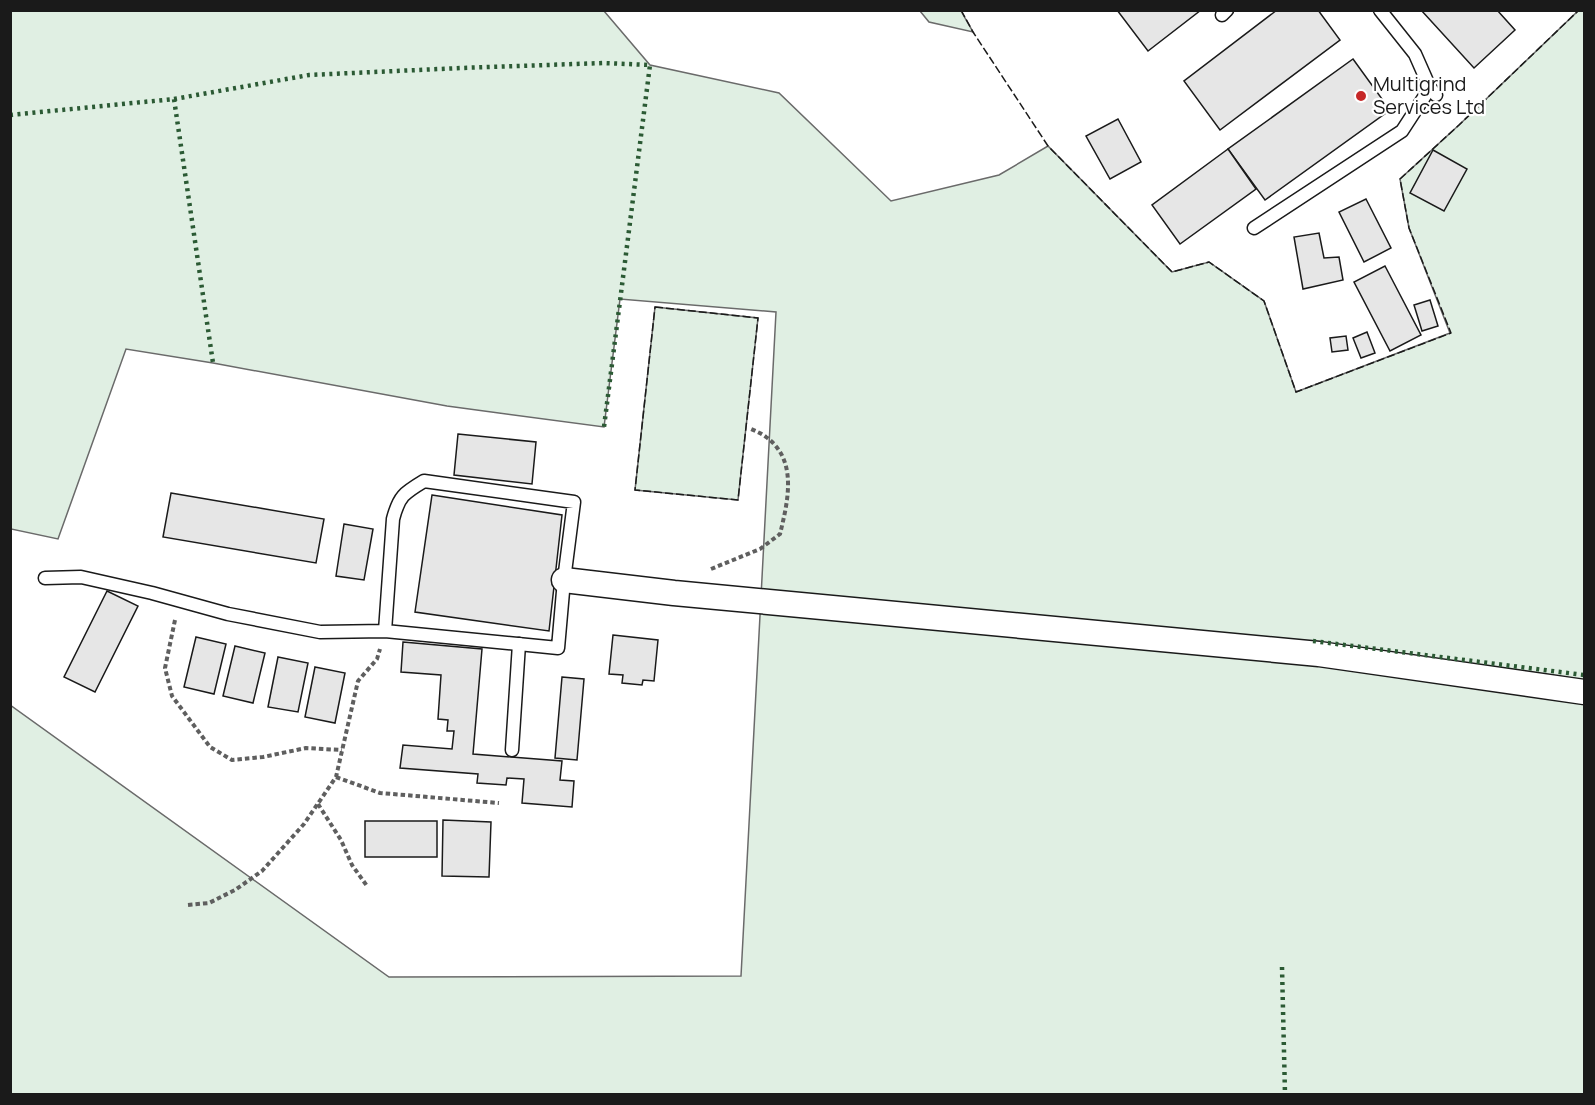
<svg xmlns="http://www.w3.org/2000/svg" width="1595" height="1105" viewBox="0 0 1595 1105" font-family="Manrope,sans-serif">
	<rect width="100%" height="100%" fill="#fff"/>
	<g fill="#e0efe3" stroke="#6a6a6a" stroke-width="1.5">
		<path d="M 11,11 L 604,11 L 650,65 L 779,93 L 891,201 L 999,175 L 1048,146 L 1172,272 L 1209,262 L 1264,301 L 1296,392 L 1450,333 L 1409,228 L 1400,179 L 1459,125 L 1578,11 L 1584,11 L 1584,1094 L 11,1094 L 10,705 L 389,977 L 741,976 L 776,312 L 620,299 L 604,427 L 447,406 L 213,363 L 126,349 L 58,539 L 11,529 Z"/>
		<path d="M 920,11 L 961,11 L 973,32 L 929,22 Z"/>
		<path d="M 655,307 L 758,318 L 738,500 L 635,490 Z"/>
	</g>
	<g fill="#e6e6e6" stroke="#1a1a1a" stroke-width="1.5">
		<path d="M 1117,10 L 1201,10 L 1148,51 Z"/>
		<path d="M 1277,10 L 1318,10 L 1340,40 L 1220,130 L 1184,81 Z"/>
		<path d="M 1421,10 L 1497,10 L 1515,30 L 1474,68 Z"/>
		<path d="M 1353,59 L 1390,110 L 1265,200 L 1228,149 Z"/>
		<path d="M 1118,119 L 1141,162 L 1110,179 L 1086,136 Z"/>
		<path d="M 1228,149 L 1256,189 L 1180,244 L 1152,205 Z"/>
		<path d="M 1433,150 L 1467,169 L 1444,211 L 1410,193 Z"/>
		<path d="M 1366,199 L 1391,248 L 1364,262 L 1339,212 Z"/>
		<path d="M 1319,233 L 1324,258 L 1339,257 L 1343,280 L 1303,289 L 1294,237 Z"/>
		<path d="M 1385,266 L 1421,335 L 1390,351 L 1354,282 Z"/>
		<path d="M 1430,300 L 1438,326 L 1422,331 L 1414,305 Z"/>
		<path d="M 1367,332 L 1375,353 L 1361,358 L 1353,338 Z"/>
		<path d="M 1346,336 L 1348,350 L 1332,352 L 1330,338 Z"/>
		<path d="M 458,434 L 536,442 L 532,484 L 454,475 Z"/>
		<path d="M 171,493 L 324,519 L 316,563 L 163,537 Z"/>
		<path d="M 432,495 L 562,515 L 549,631 L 415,612 Z"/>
		<path d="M 344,524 L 373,529 L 364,580 L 336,576 Z"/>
		<path d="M 107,591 L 138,606 L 95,692 L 64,677 Z"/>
		<path d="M 613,635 L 658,640 L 654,681 L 643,680 L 642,685 L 622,683 L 623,675 L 609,674 Z"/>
		<path d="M 196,637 L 226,644 L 214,694 L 184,687 Z"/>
		<path d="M 403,642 L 482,649 L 473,754 L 562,761 L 560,780 L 574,781 L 572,807 L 522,803 L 524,779 L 507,778 L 506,785 L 477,783 L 478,774 L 400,768 L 403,745 L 452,749 L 454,731 L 447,731 L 448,720 L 438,719 L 441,675 L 401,672 Z"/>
		<path d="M 235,646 L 265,653 L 253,703 L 223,696 Z"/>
		<path d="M 278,657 L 308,663 L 298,712 L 268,707 Z"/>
		<path d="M 315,667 L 345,673 L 335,723 L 305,717 Z"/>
		<path d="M 562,677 L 584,679 L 577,760 L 555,758 Z"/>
		<path d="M 443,820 L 491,822 L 489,877 L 442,876 Z"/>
		<rect x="365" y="821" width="72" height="36"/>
	</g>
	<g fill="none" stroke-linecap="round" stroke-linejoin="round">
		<g stroke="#1a1a1a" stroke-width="15">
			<g id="service">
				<path d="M 1380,10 L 1415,54 L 1430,88 L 1436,95"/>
				<path d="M 1222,15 L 1227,10"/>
				<path d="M 1254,228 L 1402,131 L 1430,88"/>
				<path d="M 45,578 L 81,577 L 152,593 L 228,614 L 320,632 L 385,631 L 558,648 L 564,580 L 574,502 L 424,481 C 404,493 399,496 393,519 L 385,631"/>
				<path d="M 512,750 L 519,644"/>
			</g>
		</g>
		<g stroke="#1a1a1a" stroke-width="27">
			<path id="minor" d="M 564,580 L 674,593 L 1319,654 L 1584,692"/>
		</g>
		<g stroke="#5f5f5f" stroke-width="4" stroke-dasharray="4.5 3" stroke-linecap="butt">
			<path d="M 711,569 L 760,549 L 780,534 C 788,501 798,460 766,437 C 761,433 755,431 749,428"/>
			<path d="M 175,620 L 165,668 L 172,696 L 210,747 L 232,760 L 263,757 L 306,748 L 342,750"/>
			<path d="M 336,777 L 380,793 L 499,803"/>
			<path d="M 318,804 L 341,840 L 352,865 L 367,886"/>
			<path d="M 188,905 L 209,903 L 235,890 L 262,871 L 304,824 L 336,777 L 358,681 L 377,659 L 380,649"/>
		</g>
		<use href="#service" stroke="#fff" stroke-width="12"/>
		<use href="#minor" stroke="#fff" stroke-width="24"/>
		<g stroke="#2b5a34" stroke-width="4.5" stroke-dasharray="3 4.5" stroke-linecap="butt">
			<path d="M 174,99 L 309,75 L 461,68 L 603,63 L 650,65 L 604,427"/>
			<path d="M 10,115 L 174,99 L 213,363"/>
			<path d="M 1313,641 L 1584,675"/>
			<path d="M 1282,967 L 1285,1094"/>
		</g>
		<g stroke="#1a1a1a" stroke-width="1.5" stroke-dasharray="8 3" stroke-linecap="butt">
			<path d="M 961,10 L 973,32 L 1048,146 L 1172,272 L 1209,262 L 1264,301 L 1296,392 L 1451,333 L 1409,228 L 1400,179 L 1459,125 L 1579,10"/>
			<path d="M 655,307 L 758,318 L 738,500 L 635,490 Z"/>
		</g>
	</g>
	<circle fill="#c62828" stroke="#fff" stroke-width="2" cx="1361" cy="96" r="6"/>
	<g text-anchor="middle" stroke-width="4.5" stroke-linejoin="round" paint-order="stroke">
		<g font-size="20" fill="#1a1a1a" stroke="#fff" text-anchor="start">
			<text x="1373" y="91">Multigrind<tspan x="1373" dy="23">Services Ltd</tspan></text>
		</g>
	</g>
	<rect width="1595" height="1105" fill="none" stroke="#1a1a1a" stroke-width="24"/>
</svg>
